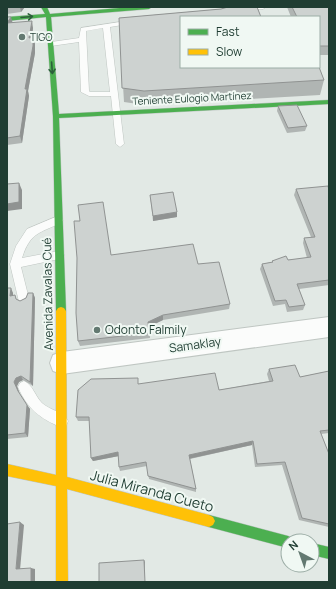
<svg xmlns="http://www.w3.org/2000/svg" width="336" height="589" viewBox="0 0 336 589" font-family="Manrope,sans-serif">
	<rect width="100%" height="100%" fill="#e2e9e5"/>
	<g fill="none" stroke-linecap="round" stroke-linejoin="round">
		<g stroke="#bfc6c2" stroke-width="1">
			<g id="lane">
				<path d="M 244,7 L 266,7 L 263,9 L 241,10 L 241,8 Z"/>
				<path d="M 133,20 L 135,21 L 135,23 L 110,27 L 124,144 L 120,147 L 116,144 L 111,96 L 89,96 L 81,92 L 79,42 L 51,46 L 48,44 L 51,42 L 79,38 L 81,28 ZM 103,28 L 110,92 L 90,92 L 89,91 L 86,31 Z"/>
				<path d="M 58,216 L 63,220 L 61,223 C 39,233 30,233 22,258 L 59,251 L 63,252 L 64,255 L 63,258 L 59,259 L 21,267 L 29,299 L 27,302 L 23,304 L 19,302 L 10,264 L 16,246 L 27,229 Z"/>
				<path d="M 24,381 C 33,385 35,396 42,403 C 49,410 63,411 68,421 L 66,426 L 61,427 C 40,419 27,408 18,387 L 20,383 Z"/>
			</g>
		</g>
		<g stroke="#bfc6c2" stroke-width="2">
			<path id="street" d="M 329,317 L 329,337 L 62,374 L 53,371 L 50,363 L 53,355 L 62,352 Z"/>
		</g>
		<g stroke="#bcc5c1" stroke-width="1">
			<g id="fast">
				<path d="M 41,7 L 47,7 L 50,14 L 131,7 L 152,7 L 149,9 L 51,17 L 59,114 L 329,100 L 329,104 L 59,118 L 66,311 L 64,314 L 61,315 L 58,314 L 56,311 L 53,116 L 46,17 L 7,21 L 7,17 L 45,14 Z"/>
				<path d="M 209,515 L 288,536 L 292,538 L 294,541 L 288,541 L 288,548 L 209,527 L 205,525 L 203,521 L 205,517 Z"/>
				<path d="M 312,543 L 329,547 L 329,559 L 312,555 Z"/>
			</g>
		</g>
		<g stroke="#bcc5c1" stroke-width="1">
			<path id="slow" d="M 61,307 L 64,308 L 66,311 L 67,477 L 209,515 L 213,517 L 215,521 L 213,525 L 209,527 L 67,489 L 68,582 L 56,582 L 56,486 L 7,476 L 7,464 L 56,475 L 56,311 L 58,308 Z"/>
		</g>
		<use href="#lane" fill="#fbfcfb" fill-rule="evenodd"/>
		<use href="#street" fill="#fbfcfb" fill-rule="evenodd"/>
		<use href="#fast" fill="#4caf50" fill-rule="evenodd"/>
		<use href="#slow" fill="#ffc107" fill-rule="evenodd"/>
	</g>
	<g fill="#b0b5b3">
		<path d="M 7,7 L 25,7 L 21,12 L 7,14 Z"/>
		<path d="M 228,7 L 257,7 L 261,17 L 181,17 L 181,67 L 319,67 L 324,80 L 320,95 L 145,105 L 124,102 L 119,18 L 221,9 Z"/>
		<path d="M 287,7 L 329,7 L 329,55 L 319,55 L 319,17 L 291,17 Z"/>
		<path d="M 7,17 L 12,22 L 33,28 L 32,37 L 35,44 L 35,53 L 28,91 L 29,96 L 22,143 L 7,145 Z"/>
		<path d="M 278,106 L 307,126 L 305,131 L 287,133 L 277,111 Z"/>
		<path d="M 296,189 L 329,190 L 329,285 L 299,289 L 305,305 L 303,310 L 287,312 L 285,304 L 273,306 L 260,269 L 262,264 L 272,262 L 272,261 L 288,260 L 307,258 L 303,243 L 304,238 L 311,237 L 294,195 Z"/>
		<path d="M 150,195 L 177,217 L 153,221 Z"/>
		<path d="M 111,255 L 198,264 L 230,304 L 229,309 L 163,320 L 149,327 L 150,338 L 80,346 L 78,341 Z"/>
		<path d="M 7,288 L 13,293 L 13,295 L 16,299 L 20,301 L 26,298 L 33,293 L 35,298 L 33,386 L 23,380 L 19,382 L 17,386 L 20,395 L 30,409 L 28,437 L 7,439 Z"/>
		<path d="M 269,369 L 300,377 L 329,371 L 329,433 L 321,434 L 329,454 L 329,527 L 299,520 L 282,465 L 255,467 L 252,445 L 190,459 L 196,489 L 196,492 L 149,479 L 147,466 L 120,471 L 119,467 L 119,456 L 93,461 L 91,458 L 90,421 L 78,421 L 76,417 L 138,384 L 219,390 L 269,381 L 267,374 Z"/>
	</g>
	<g fill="#909392">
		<path d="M 20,7 L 25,7 L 21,12 Z"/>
		<path d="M 11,17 L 13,24 L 7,23 Z"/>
		<path d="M 32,21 L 33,28 L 31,45 L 29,38 Z"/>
		<path d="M 33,37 L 35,44 L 35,53 L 28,91 L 29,96 L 22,143 L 20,136 L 25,89 Z"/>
		<path d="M 19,183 L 22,190 L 22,209 L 7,211 L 7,204 Z"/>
		<path d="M 177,212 L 177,217 L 153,221 L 153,216 Z"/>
		<path d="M 11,288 L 13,293 L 13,300 L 10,296 Z"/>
		<path d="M 33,293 L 35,298 L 33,386 L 30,382 Z"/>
		<path d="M 163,315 L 163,320 L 148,327 L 148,322 Z"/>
		<path d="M 21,376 L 23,380 L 19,382 L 17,386 L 20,395 L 18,391 L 14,382 L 16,378 Z"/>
		<path d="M 27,405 L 30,409 L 28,437 L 25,433 Z"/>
		<path d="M 253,441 L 252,445 L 188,459 L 189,455 Z"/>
		<path d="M 118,452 L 119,456 L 93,461 L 91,458 Z"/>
		<path d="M 20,522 L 24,525 L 20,570 L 16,569 Z"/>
		<path d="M 144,560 L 145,562 L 145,582 Z"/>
		<path d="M 31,568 L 35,569 L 35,582 L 31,582 Z"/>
	</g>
	<g fill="#cdd2d0" stroke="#909392">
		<path d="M 228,7 L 257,7 L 261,17 L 181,17 L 181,67 L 319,67 L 324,80 L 144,91 L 122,88 L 119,18 L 221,9 Z"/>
		<path d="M 292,7 L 329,7 L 329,46 L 319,46 L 319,17 L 297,17 Z"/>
		<path d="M 7,17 L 11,17 L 7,23 L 32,21 L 29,38 L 33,37 L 33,46 L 25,89 L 27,89 L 20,136 L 7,138 Z"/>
		<path d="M 297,105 L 307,126 L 288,128 L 278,106 Z"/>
		<path d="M 19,183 L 19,202 L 7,204 L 7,184 Z"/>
		<path d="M 328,186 L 329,190 L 329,280 L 297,284 L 305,305 L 289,307 L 286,300 L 275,301 L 262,264 L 273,262 L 272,261 L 286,256 L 288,260 L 311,257 L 304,238 L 315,237 L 296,189 Z"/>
		<path d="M 173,192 L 177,212 L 153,216 L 150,195 Z"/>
		<path d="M 103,202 L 111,255 L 193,244 L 198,264 L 219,262 L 230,304 L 163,315 L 148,322 L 149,333 L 78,341 L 76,313 L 77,258 L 74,221 L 80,221 L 78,205 Z"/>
		<path d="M 7,288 L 11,288 L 10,296 L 15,295 L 16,299 L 20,301 L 26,298 L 28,293 L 33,293 L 30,382 L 21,376 L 16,378 L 14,382 L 18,391 L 27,405 L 25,433 L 7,435 Z"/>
		<path d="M 295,365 L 300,377 L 329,371 L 329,430 L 320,431 L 329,454 L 329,524 L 302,518 L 285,462 L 257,464 L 253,441 L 189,455 L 196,489 L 148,476 L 146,462 L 119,467 L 118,452 L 91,458 L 89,417 L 76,417 L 78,390 L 91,379 L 138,378 L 138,384 L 215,373 L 219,390 L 273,381 L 269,369 Z"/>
		<path d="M 20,522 L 16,569 L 31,568 L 31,582 L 7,582 L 7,524 Z"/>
		<path d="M 144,560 L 145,582 L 99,582 L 99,563 Z"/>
	</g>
	<defs><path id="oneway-shaft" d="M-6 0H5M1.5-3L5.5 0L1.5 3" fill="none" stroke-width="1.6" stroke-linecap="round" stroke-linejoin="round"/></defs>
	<g stroke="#2c5f3b">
		<use href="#oneway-shaft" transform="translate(27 17) rotate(-5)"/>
		<use href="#oneway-shaft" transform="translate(52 68) rotate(86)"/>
	</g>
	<g fill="#637971" stroke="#f0f8f3" stroke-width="1.5">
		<circle cx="22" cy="37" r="4"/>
		<circle cx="97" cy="330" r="4"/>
	</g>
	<g text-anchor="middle" stroke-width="4" stroke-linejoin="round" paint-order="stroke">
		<g font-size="10" fill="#1f3d32" stroke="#f0f8f3" text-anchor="start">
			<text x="30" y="41">TIGO</text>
		</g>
		<g font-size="10" fill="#1f3d32" stroke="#f0f8f3">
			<text transform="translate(192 98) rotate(-3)" y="4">Teniente Eulogio Martínez</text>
		</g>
		<g font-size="12" fill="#1f3d32" stroke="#f0f8f3">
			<text transform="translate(48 294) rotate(-91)" y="4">Avenida Zavalas Cué</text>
			<text transform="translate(195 345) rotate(-8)" y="4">Samaklay</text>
		</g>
		<g font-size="12" fill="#1f3d32" stroke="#f0f8f3" text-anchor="start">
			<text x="105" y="334">Odonto Falmily</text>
		</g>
		<g font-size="14" fill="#1f3d32" stroke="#f0f8f3">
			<text transform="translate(152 491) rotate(15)" y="5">Julia Miranda Cueto</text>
		</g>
	</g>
	<rect width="336" height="589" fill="none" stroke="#1f3d32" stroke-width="16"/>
	<rect x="180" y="16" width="140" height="52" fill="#f0f8f3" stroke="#9cada6"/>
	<rect x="188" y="29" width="20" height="6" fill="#4caf50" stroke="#9cada6"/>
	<text x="216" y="36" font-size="12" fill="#1f3d32">Fast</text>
	<rect x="188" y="49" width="20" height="6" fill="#ffc107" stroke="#9cada6"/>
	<text x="216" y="56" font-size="12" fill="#1f3d32">Slow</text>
	<g transform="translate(300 553) rotate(319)"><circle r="19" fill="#f0f8f3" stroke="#9cada6"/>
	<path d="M0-3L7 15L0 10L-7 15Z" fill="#637971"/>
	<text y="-6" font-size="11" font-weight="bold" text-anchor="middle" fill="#1f3d32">N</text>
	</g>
</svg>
